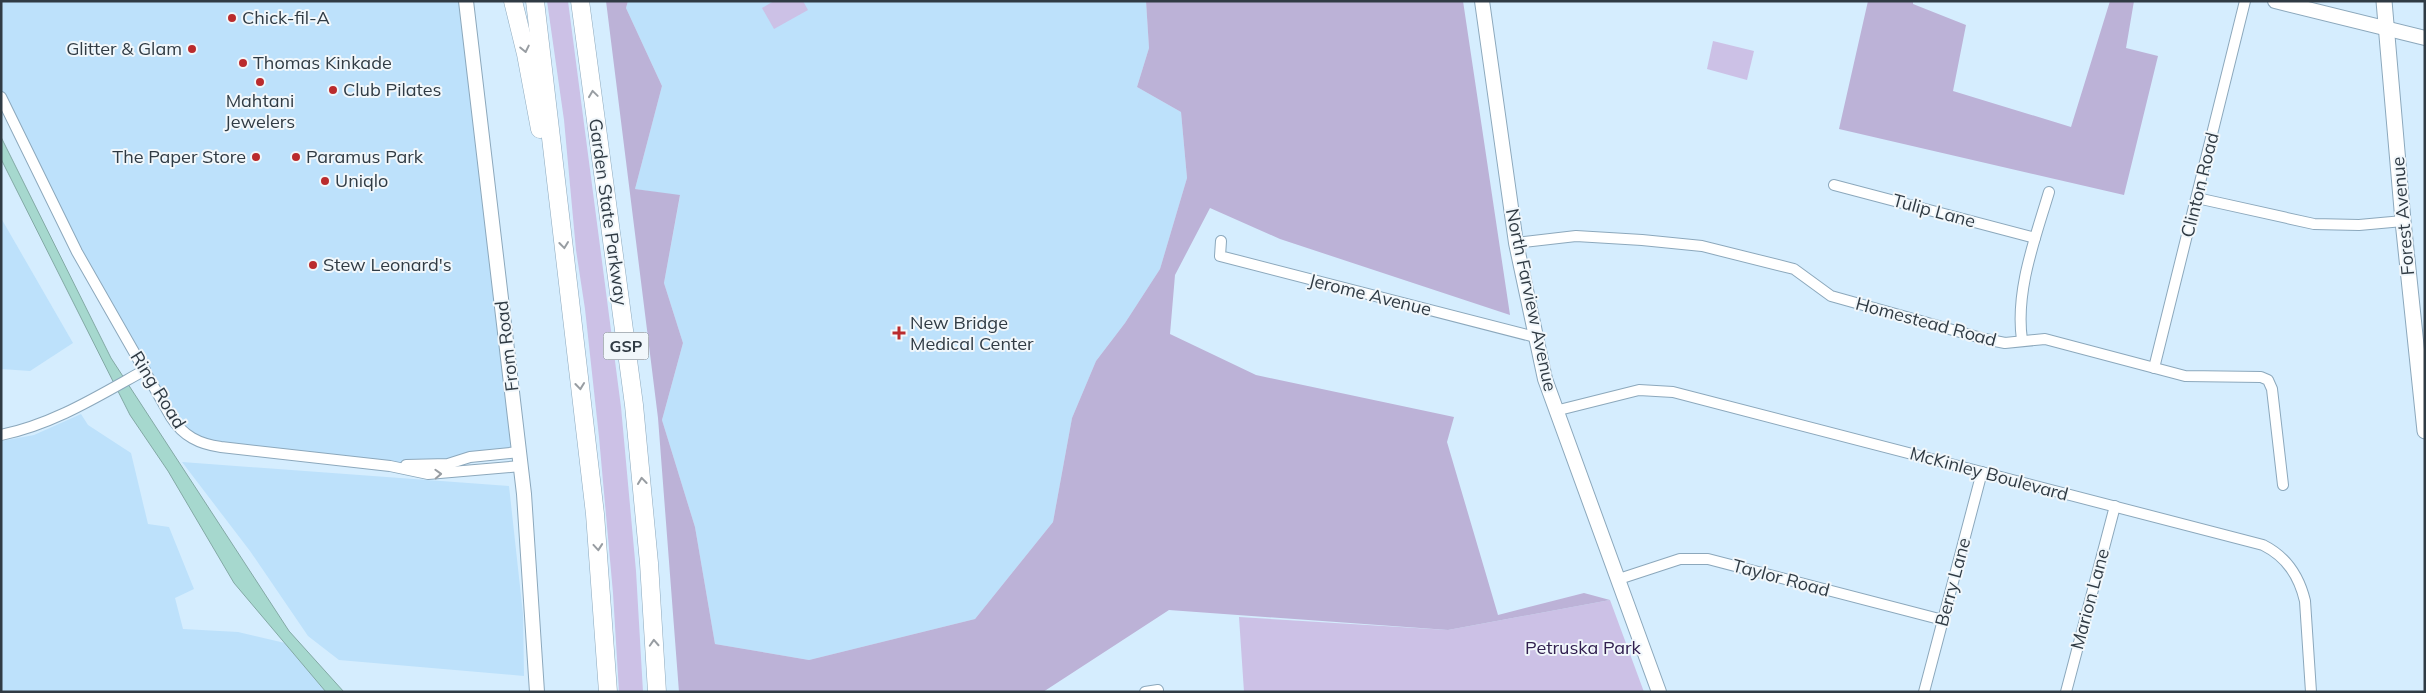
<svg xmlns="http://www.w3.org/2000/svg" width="2426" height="693" viewBox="0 0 2426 693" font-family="Mulish,sans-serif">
	<rect width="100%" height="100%" fill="#d5edfe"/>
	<g fill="#bde1fb">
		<path d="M 1,1 L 466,1 L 519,452 L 390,466 L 221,447 L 184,433 L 135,354 L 1,97 Z"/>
		<path d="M 628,1 L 1146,1 L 1149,48 L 1137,87 L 1181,112 L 1187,178 L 1160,269 L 1125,323 L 1096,361 L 1072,418 L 1053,522 L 975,619 L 809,660 L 715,644 L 695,527 L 662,420 L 683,343 L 664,283 L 680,196 L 635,189 L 662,86 L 626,8 Z"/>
		<path d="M 1,218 L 73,343 L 30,371 L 1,369 Z"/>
		<path d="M 81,414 L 88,425 L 131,453 L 148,524 L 169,527 L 194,589 L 175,598 L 183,629 L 238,632 L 285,643 L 326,692 L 1,692 L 1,441 L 34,435 Z"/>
		<path d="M 182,462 L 509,486 L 523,614 L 524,676 L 339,660 L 308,636 L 250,551 Z"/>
	</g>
	<g fill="#ccc1e6">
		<path d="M 547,1 L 568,1 L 621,407 L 636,571 L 643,692 L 619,692 L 613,593 L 599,437 L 585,309 L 576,250 L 564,120 Z"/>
		<path d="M 774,1 L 803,1 L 808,10 L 774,29 L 762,8 Z"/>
		<path d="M 1713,41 L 1754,51 L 1747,80 L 1707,69 Z"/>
		<path d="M 1610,600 L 1644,692 L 1244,692 L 1239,617 L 1448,630 Z"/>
	</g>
	<g fill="#bcb2d7">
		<path d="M 606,1 L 628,1 L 626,8 L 662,86 L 635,189 L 680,195 L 664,283 L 683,343 L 662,420 L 695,527 L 715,644 L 809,660 L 975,619 L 1053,522 L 1072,418 L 1096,361 L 1125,323 L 1160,269 L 1187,178 L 1181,112 L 1137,87 L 1149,48 L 1146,1 L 1463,1 L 1510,315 L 1280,239 L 1210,208 L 1175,275 L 1170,334 L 1256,375 L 1454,417 L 1447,442 L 1498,615 L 1584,593 L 1610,600 L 1448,630 L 1169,610 L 1043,692 L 679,692 L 658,418 Z"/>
		<path d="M 1868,1 L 1913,1 L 1913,4 L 1966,25 L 1953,91 L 2071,127 L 2110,1 L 2134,1 L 2126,48 L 2158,56 L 2124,195 L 1839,129 Z"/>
	</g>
	<path fill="#a6d8ce" stroke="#83a9a5" d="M 1,137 L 111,358 L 289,631 L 344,692 L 326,692 L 234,583 L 168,471 L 130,415 L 1,159 Z"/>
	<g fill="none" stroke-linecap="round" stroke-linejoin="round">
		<g stroke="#8ca8bc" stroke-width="12">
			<g id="street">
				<path d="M 1,97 L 77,252 L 171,417 C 183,436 199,444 221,447 L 390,466 L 428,474 L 521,466"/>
				<path d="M 1834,185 L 2035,238"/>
				<path d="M 2197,198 L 2314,224 L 2359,225 L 2403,221"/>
				<path d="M 1221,241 L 1220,256 L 1535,337"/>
				<path d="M 1516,243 L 1576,236 L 1642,240 L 1702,246 L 1794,269 L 1831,296 L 1985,339 L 2005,343 L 2045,339 L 2185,376 L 2261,377 L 2268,380 L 2272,389 L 2283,485"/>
				<path d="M 2022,340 C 2015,291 2035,239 2049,192"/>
				<path d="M 2154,368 L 2245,1"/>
				<path d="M 1555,411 L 1639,390 L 1673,392 L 2263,545 C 2287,557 2299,576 2305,601 L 2311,692"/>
				<path d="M 1,435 C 54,424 98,396 145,370"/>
				<path d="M 406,465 L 448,464 L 470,457 L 519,452"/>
				<path d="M 1619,579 L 1680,559 L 1708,559 L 1943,620"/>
				<path d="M 1145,692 L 1158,690"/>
				<path d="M 1924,692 L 1982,472"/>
				<path d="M 2066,692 L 2115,506"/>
			</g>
		</g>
		<g stroke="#8ca8bc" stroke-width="16">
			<g id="secondary">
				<path d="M 466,1 L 524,494 L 537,692"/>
				<path d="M 1482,1 L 1516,243 L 1545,379 L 1659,692"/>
				<path d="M 2275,1 L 2425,38"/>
			</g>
		</g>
		<g stroke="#8ca8bc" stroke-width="17">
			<path id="primary" d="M 2384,1 L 2403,221 L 2425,431"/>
		</g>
		<g stroke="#8ca8bc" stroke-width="19">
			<g id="highway">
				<path d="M 513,1 L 526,54 L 540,129"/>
				<path d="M 535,1 L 595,514 L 608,692"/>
				<path d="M 580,1 L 634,405 L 649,563 L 657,692"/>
			</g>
		</g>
		<use href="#street" stroke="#fff" stroke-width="10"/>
		<use href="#secondary" stroke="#fff" stroke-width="14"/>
		<use href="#primary" stroke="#fff" stroke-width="15"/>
		<use href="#highway" stroke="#fff" stroke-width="18"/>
	</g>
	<defs><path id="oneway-chevron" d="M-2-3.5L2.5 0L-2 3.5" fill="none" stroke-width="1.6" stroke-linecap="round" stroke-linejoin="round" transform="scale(1.25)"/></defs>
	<g stroke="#989da2">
		<use href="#oneway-chevron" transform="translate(525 49) rotate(78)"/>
		<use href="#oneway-chevron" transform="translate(593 94) rotate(-98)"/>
		<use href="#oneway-chevron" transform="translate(564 245) rotate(83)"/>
		<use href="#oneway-chevron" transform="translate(580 386) rotate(84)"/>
		<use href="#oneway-chevron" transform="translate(438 474) rotate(-2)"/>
		<use href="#oneway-chevron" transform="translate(642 481) rotate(-96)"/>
		<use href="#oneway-chevron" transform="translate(598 547) rotate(85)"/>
		<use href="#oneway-chevron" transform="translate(654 643) rotate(-93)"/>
	</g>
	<g fill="#ba2b2d" stroke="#f1f7fb" stroke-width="2">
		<circle cx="232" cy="18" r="5"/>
		<circle cx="192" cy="49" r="5"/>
		<circle cx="243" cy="63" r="5"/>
		<circle cx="260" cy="82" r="5"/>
		<circle cx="333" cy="90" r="5"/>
		<circle cx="256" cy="157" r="5"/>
		<circle cx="296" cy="157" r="5"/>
		<circle cx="325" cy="181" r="5"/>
		<circle cx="313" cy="265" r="5"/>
		<path d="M896.5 325.5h5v5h5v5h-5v5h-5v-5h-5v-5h5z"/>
	</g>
	<g text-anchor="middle" stroke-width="4" stroke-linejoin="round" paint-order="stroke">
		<rect fill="#f1f7fb" stroke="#6a737b" stroke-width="1" x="603.5" y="332.5" width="45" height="27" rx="4"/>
		<g font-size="16" font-weight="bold" fill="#303b44">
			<text x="626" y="352">GSP</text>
		</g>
		<g font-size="18" fill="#303b44" stroke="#f1f7fb" text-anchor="start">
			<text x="242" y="24">Chick-fil-A</text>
			<text x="182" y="55" text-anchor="end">Glitter &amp; Glam</text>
			<text x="253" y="69">Thomas Kinkade</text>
			<text x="343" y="96">Club Pilates</text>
			<text x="260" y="107" text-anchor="middle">Mahtani<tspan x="260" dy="21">Jewelers</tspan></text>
			<text x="246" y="163" text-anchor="end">The Paper Store</text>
			<text x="306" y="163">Paramus Park</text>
			<text x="335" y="187">Uniqlo</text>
			<text x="323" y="271">Stew Leonard's</text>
			<text x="910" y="329">New Bridge<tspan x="910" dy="21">Medical Center</tspan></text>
		</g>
		<g font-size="18" fill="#303b44" stroke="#f1f7fb">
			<text transform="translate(2200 185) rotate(-76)" y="6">Clinton Road</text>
			<text transform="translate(1934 211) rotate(15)" y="6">Tulip Lane</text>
			<text transform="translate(608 212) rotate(82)" y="6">Garden State Parkway</text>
			<text transform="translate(2403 216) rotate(-95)" y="6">Forest Avenue</text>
			<text transform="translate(1370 295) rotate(14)" y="6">Jerome Avenue</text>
			<text transform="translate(1531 300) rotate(78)" y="6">North Farview Avenue</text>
			<text transform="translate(1926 322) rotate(15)" y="6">Homestead Road</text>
			<text transform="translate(507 346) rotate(-97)" y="6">From Road</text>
			<text transform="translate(158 390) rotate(58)" y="6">Ring Road</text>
			<text transform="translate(1989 474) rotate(15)" y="6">McKinley Boulevard</text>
			<text transform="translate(1781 578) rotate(15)" y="6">Taylor Road</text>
			<text transform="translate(1953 582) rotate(-75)" y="6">Berry Lane</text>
			<text transform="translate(2090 599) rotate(-75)" y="6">Marion Lane</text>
		</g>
		<g font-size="18" fill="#31204f" stroke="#f1f7fb">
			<text x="1583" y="654">Petruska Park</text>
		</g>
	</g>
	<rect width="2426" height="693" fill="none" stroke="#303b44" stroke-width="5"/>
</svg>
